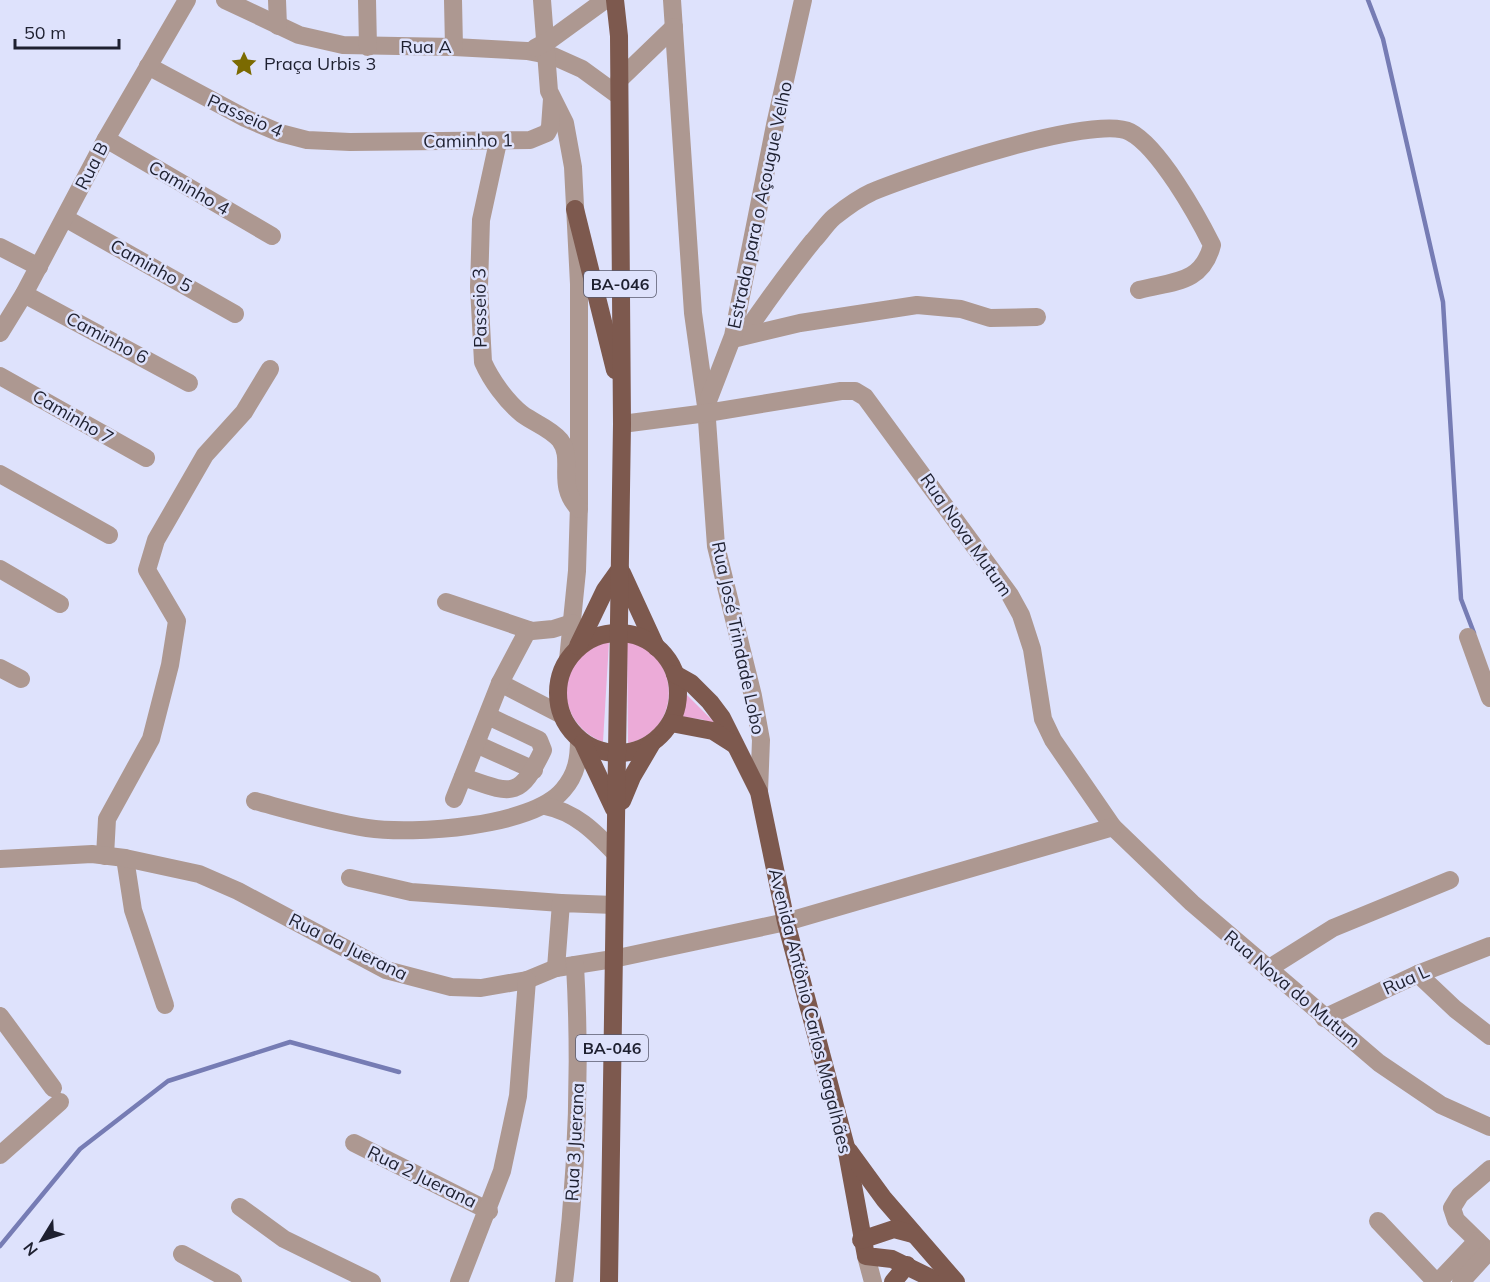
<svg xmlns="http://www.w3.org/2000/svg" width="1490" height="1282" viewBox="0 0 1490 1282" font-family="Mulish,sans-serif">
	<rect width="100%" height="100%" fill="#dee2fc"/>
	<g fill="#ecabd8">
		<path d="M 609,642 L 603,742 C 552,722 554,654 609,642 Z"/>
		<path d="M 627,642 C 682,652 683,732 628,743 Z"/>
		<path d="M 685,693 L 717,725 L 701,719 L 682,718 Z"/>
	</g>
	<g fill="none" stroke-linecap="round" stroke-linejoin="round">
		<g stroke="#767cb4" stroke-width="4.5">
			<path d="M 1368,0 L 1383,39 L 1443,302 L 1461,599 L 1474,633"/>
			<path d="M 0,1246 L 80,1149 L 168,1081 L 290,1042 L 399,1072"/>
		</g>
		<g stroke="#ad9891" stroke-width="18">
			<path d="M 225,0 L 299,35 L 343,45 L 454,47 L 527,51 L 553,56 L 582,69 L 619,96"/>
			<path d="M 277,0 L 278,26"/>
			<path d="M 367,0 L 368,47"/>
			<path d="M 453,0 L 454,47"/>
			<path d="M 542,0 L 549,91 L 565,123 L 573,167 L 579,284 L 579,504 L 577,571 L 568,660"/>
			<path d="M 672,0 L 693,313 L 706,406 L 716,546 L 753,696 L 761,740 L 759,792"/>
			<path d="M 535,48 L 550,40 L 605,0"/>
			<path d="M 148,66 L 245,118 L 280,133 L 307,140 L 350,142 L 530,140 L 547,133 L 550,127 L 552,99"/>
			<path d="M 619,80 L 674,27"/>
			<path d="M 106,139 L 272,236"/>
			<path d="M 498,142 L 481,220 L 479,287 L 483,362 C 491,380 506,401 522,414 C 534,423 550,428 560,440 C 575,460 555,484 579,509"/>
			<path d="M 65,218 L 235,314"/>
			<path d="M 0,247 L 39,267"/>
			<path d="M 24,294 L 189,383"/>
			<path d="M 0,333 L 24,294 L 106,139 L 187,0"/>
			<path d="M 743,336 C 765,304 788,272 813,241 C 820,234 826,224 834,217 C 844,209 859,198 872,192 C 913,175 1095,113 1130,132 C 1159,147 1197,215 1212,245 C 1202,284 1173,281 1139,290"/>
			<path d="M 737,338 L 800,323 L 917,305 L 961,309 L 990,318 L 1037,317"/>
			<path d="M 0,376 L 146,458"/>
			<path d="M 706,406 L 733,336 L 775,125 L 803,0"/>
			<path d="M 622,424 L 707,413 L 841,391 L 855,391 L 865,397 L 1010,595 L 1021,615 L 1032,649 L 1043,719 L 1053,740 L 1113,827 L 1192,903 L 1379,1063 L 1441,1105 L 1490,1127"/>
			<path d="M 0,474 L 109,535"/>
			<path d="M 0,569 L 60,604"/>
			<path d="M 446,602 L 532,631 L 553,629 L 572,623"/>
			<path d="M 1468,637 L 1490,698"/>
			<path d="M 0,668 L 21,679"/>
			<path d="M 500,683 L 562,715"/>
			<path d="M 476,744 L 534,770"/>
			<path d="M 463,777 C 512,794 519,800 543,750 L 539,740 L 488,716"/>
			<path d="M 454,799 L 500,683 L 528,630"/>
			<path d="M 255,801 C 292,811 329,822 367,828 C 413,835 532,827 563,790 C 577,774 579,758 579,739"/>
			<path d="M 545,806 C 575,812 594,831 615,853"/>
			<path d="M 105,856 L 107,819 L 151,739 L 170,665 L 177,621 L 147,570 L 156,540 L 205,455 L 244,412 L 270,369"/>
			<path d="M 125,858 L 133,910 L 165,1005"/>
			<path d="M 0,859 L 92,854 L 125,858 L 199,874 L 238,891 L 386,970 L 451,987 L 481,988 L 527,980 L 556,968 L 613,959 L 786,922 L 1113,827"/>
			<path d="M 350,878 L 411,892 L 561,903"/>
			<path d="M 556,968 L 561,903 L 614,905"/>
			<path d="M 1268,969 L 1333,928 L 1450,880"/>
			<path d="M 1418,974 L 1455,1009 L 1490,1036"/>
			<path d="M 0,1016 L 53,1088"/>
			<path d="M 1324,1018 L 1418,974 L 1490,946"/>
			<path d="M 354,1143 L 489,1211"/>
			<path d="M 0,1155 L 60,1102"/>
			<path d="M 240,1207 L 284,1239 L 372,1282"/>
			<path d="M 1378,1221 L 1436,1282"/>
			<path d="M 1489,1252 L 1456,1220 L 1452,1208 L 1460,1195 L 1490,1169"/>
			<path d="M 182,1254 L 233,1282"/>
			<path d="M 866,1256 L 873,1282"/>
			<path d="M 459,1282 L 502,1171 L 518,1096 L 527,980"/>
			<path d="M 564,1282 C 577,1176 581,1072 575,965"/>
			<path d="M 1438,1282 L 1477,1241"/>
			<path d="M 1461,1282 L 1490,1250"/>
		</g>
		<g stroke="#7d594e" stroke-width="18">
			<path d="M 575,209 L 615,370"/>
			<path d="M 622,573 L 656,647"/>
			<circle cx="618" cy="693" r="60"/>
			<path d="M 578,646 L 605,590 L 620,569"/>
			<path d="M 675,674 L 691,683 L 710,702 L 722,718 L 759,792 L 786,922 L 846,1147 L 866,1256 L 892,1259 L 939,1282"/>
			<path d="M 671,723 L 713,731 L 735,745"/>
			<path d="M 583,743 L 614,809"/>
			<path d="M 622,801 L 632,777 L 652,743"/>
			<path d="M 849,1151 L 884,1199 L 956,1282"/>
			<path d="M 861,1240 L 894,1229 L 913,1234"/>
			<path d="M 609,1282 L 622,424 L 619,36 L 615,0"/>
			<path d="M 893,1282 L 907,1265"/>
		</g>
	</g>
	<defs>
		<g id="sight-bare" transform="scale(2.07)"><path d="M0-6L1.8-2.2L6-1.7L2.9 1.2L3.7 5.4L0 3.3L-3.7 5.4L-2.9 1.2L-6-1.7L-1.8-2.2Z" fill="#7b6a01" stroke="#dee2fc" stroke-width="2.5" paint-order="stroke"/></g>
	</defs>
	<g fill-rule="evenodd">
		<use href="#sight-bare" x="244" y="64"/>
	</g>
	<g text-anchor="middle" stroke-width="5" stroke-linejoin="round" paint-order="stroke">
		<g fill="#dee2fc" stroke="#585a6d" stroke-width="1.5">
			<rect x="584" y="271" width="72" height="26" rx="4.5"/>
			<rect x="576" y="1035" width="72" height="26" rx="4.5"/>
		</g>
		<g font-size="16" font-weight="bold" fill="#1e2030">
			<text x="620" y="290">BA-046</text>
			<text x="612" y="1054">BA-046</text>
		</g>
		<g font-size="18" fill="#1e2030" stroke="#dee2fc">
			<text x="426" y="53">Rua A</text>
			<text transform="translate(245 116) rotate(24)" y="6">Passeio 4</text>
			<text transform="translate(468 141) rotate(-1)" y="6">Caminho 1</text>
			<text transform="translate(92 166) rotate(-63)" y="6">Rua B</text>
			<text transform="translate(189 188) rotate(30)" y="6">Caminho 4</text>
			<text transform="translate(760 205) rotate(-78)" y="6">Estrada para o Açougue Velho</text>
			<text transform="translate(151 266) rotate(29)" y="6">Caminho 5</text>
			<text transform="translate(480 308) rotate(-91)" y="6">Passeio 3</text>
			<text transform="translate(107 338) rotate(28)" y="6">Caminho 6</text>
			<text transform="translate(73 417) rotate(30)" y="6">Caminho 7</text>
			<text transform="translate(966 535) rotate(55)" y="6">Rua Nova Mutum</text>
			<text transform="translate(738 638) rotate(78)" y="6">Rua José Trindade Lobo</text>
			<text transform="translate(348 947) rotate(26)" y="6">Rua da Juerana</text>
			<text transform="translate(1406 980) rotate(-24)" y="6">Rua L</text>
			<text transform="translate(1292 989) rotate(40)" y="6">Rua Nova do Mutum</text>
			<text transform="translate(810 1011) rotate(76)" y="6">Avenida Antônio Carlos Magalhães</text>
			<text transform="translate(575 1142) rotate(-87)" y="6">Rua 3 Juerana</text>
			<text transform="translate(422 1177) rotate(26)" y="6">Rua 2 Juerana</text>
		</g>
		<g font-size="18" fill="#1e2030" stroke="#dee2fc" text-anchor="start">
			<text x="264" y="70">Praça Urbis 3</text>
		</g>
	</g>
	<g transform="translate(42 1240) rotate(232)" stroke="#dee2fc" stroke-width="4.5" paint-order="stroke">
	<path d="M0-4.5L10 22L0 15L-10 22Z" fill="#1e2030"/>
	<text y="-9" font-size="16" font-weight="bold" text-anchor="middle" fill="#1e2030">N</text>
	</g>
	<path d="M15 39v9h104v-9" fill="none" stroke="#1e2030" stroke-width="3"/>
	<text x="24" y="39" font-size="18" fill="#1e2030" stroke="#dee2fc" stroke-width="4.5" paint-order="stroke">50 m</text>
</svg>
